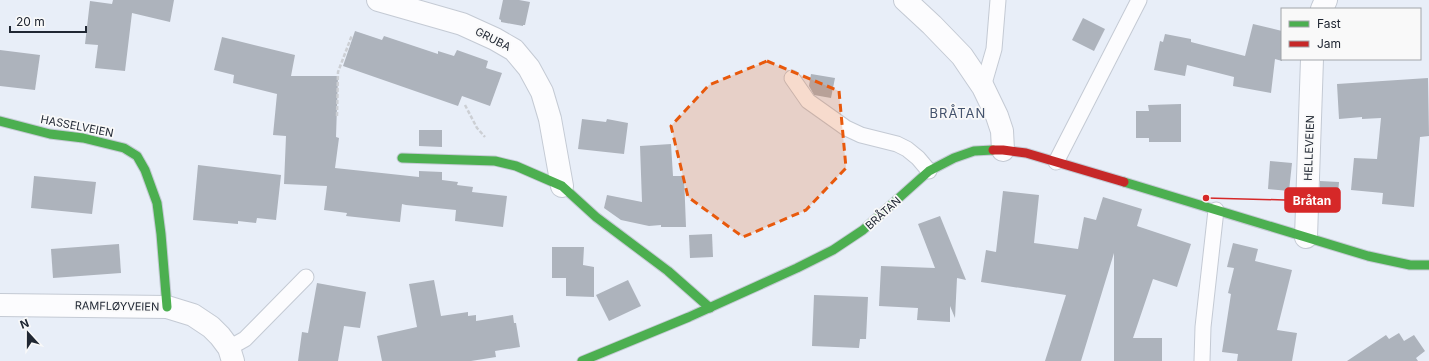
<svg xmlns="http://www.w3.org/2000/svg" width="1429" height="361" viewBox="0 0 1429 361" font-family="Inter,sans-serif">
	<rect width="100%" height="100%" fill="#e8eef8"/>
	<g fill="#adb3bc">
		<path d="M 113,0 L 174,0 L 170,22 L 132,13 L 125,71 L 95,68 L 98,45 L 85,44 L 90,1 L 112,4 Z"/>
		<path d="M 503,0 L 519,0 L 530,2 L 525,25 L 523,25 L 523,26 L 501,22 L 501,20 L 499,19 Z"/>
		<path d="M 1083,18 L 1105,29 L 1094,51 L 1072,40 Z"/>
		<path d="M 1253,24 L 1282,31 L 1282,61 L 1275,59 L 1271,93 L 1233,86 L 1234,77 L 1187,65 L 1185,76 L 1154,70 L 1160,41 L 1163,42 L 1165,34 L 1191,39 L 1191,42 L 1245,56 Z"/>
		<path d="M 355,31 L 382,40 L 384,36 L 438,54 L 438,51 L 454,56 L 457,50 L 488,61 L 486,68 L 502,73 L 490,106 L 462,96 L 458,106 L 343,66 Z"/>
		<path d="M 222,37 L 295,55 L 291,76 L 338,76 L 336,137 L 339,138 L 335,168 L 419,177 L 419,171 L 442,172 L 442,180 L 458,182 L 457,185 L 473,187 L 472,192 L 507,196 L 503,227 L 455,221 L 456,210 L 406,205 L 402,204 L 400,222 L 346,216 L 347,213 L 324,210 L 327,186 L 284,184 L 286,136 L 273,135 L 277,94 L 233,83 L 234,75 L 214,70 Z"/>
		<path d="M 0,50 L 40,55 L 35,90 L 0,86 Z"/>
		<path d="M 811,74 L 835,78 L 831,98 L 814,95 L 809,86 Z"/>
		<path d="M 1428,78 L 1429,136 L 1420,137 L 1414,207 L 1382,204 L 1383,193 L 1351,190 L 1354,158 L 1377,159 L 1381,118 L 1362,119 L 1362,117 L 1339,119 L 1337,84 Z"/>
		<path d="M 1181,104 L 1181,142 L 1149,142 L 1149,138 L 1136,138 L 1136,111 L 1149,111 L 1148,105 Z"/>
		<path d="M 582,119 L 606,122 L 607,119 L 628,123 L 624,154 L 578,149 Z"/>
		<path d="M 419,130 L 442,130 L 442,147 L 419,146 Z"/>
		<path d="M 671,144 L 673,176 L 684,176 L 686,227 L 661,227 L 661,225 L 649,226 L 621,220 L 604,208 L 607,195 L 642,202 L 640,146 Z"/>
		<path d="M 1270,161 L 1292,163 L 1289,191 L 1268,189 Z"/>
		<path d="M 198,165 L 281,175 L 276,220 L 257,218 L 256,223 L 238,221 L 238,224 L 193,220 Z"/>
		<path d="M 34,176 L 96,182 L 92,214 L 31,208 Z"/>
		<path d="M 1320,181 L 1339,182 L 1337,208 L 1320,207 Z"/>
		<path d="M 1003,191 L 1039,195 L 1034,243 L 1078,249 L 1084,217 L 1096,220 L 1103,197 L 1142,209 L 1137,226 L 1191,244 L 1177,287 L 1153,279 L 1133,338 L 1162,338 L 1162,361 L 1114,361 L 1114,253 L 1081,361 L 1045,361 L 1066,295 L 981,282 L 986,250 L 996,252 Z"/>
		<path d="M 940,216 L 966,280 L 957,278 L 955,318 L 950,306 L 950,322 L 917,320 L 918,308 L 879,306 L 881,266 L 935,268 L 918,224 Z"/>
		<path d="M 712,234 L 713,257 L 690,258 L 689,235 Z"/>
		<path d="M 1233,243 L 1258,249 L 1255,261 L 1292,270 L 1277,330 L 1297,333 L 1292,361 L 1237,361 L 1238,354 L 1222,352 L 1231,294 L 1228,293 L 1234,268 L 1227,267 Z"/>
		<path d="M 119,244 L 121,273 L 53,278 L 51,249 Z"/>
		<path d="M 552,247 L 584,247 L 583,265 L 594,267 L 594,297 L 566,296 L 566,278 L 552,278 Z"/>
		<path d="M 434,280 L 441,316 L 468,312 L 468,316 L 476,315 L 476,321 L 513,315 L 514,323 L 516,323 L 520,347 L 495,351 L 496,357 L 471,361 L 382,361 L 377,336 L 417,327 L 409,284 Z"/>
		<path d="M 628,280 L 641,306 L 609,321 L 596,295 Z"/>
		<path d="M 317,283 L 366,292 L 360,328 L 344,326 L 338,361 L 298,361 L 302,332 L 308,333 Z"/>
		<path d="M 814,295 L 868,297 L 866,339 L 860,339 L 859,348 L 812,346 Z"/>
		<path d="M 1399,333 L 1404,341 L 1414,335 L 1425,351 L 1416,358 L 1418,361 L 1347,361 L 1386,335 L 1389,339 Z"/>
	</g>
	<g fill="none" stroke-linecap="round" stroke-linejoin="round">
		<g stroke="#c4cad4" stroke-width="17">
			<g id="lane">
				<path d="M 792,78 L 808,101 L 846,128 L 861,135 L 897,144 L 907,149 L 918,158 L 929,171"/>
				<path d="M 983,87 L 994,49 L 998,0"/>
				<path d="M 1056,162 L 1139,0"/>
				<path d="M 229,348 L 245,339 L 306,277"/>
				<path d="M 1202,361 L 1203,327 L 1216,210"/>
			</g>
		</g>
		<g stroke="#c4cad4" stroke-width="24">
			<g id="street">
				<path d="M 378,0 L 462,24 L 495,39 L 514,50 L 529,68 L 542,92 L 550,119 L 562,186"/>
				<path d="M 905,0 L 932,25 L 962,56 L 983,87 L 997,116 L 1002,131 L 1003,150"/>
				<path d="M 1322,9 L 1326,0"/>
				<path d="M 1306,237 L 1312,59"/>
				<path d="M 0,305 L 167,307 L 193,315 L 211,327 L 220,336 L 229,348 L 233,361"/>
			</g>
		</g>
		<g stroke="#c4cad4" stroke-width="11">
			<g id="fast">
				<path d="M 0,121 L 50,134 L 83,138 L 124,148 L 137,156 L 145,170 L 157,203 L 161,234 L 167,307"/>
				<path d="M 402,158 L 495,161 L 516,166 L 562,186 L 596,217 L 668,271 L 710,308"/>
				<path d="M 1124,182 L 1368,256 L 1410,265 L 1429,265"/>
				<path d="M 582,361 L 689,317 L 797,268 L 833,250 L 863,230 L 929,171 L 954,158 L 974,151 L 993,150"/>
			</g>
		</g>
		<g stroke="#c4cad4" stroke-width="11">
			<path id="jam" d="M 993,150 L 1003,150 L 1026,153 L 1124,182"/>
		</g>
		<g stroke="#cccfd4" stroke-width="2.5" stroke-dasharray="4 2" stroke-linecap="butt">
			<path d="M 465,105 L 477,128 L 485,137"/>
			<path d="M 337,116 L 338,72 L 352,35"/>
		</g>
		<use href="#lane" stroke="#fcfcfe" stroke-width="15"/>
		<use href="#street" stroke="#fcfcfe" stroke-width="22"/>
		<use href="#fast" stroke="#4caf50" stroke-width="9"/>
		<use href="#jam" stroke="#c62828" stroke-width="9"/>
	</g>
	<path fill="#e8590c" fill-opacity="0.2" stroke="#e8590c" stroke-width="3" stroke-dasharray="8 5" stroke-linejoin="round" d="M 767,61 L 839,91 L 846,168 L 806,210 L 743,237 L 688,197 L 671,126 L 709,85 Z"/>
	<g text-anchor="middle" stroke-width="3.5" stroke-linejoin="round" paint-order="stroke">
		<g font-size="11" fill="#202733" stroke="#f9f9f9">
			<text transform="translate(493 39) rotate(27)" y="4">GRUBA</text>
			<text transform="translate(77 126) rotate(11)" y="4">HASSELVEIEN</text>
			<text transform="translate(1309 148) rotate(-88)" y="4">HELLEVEIEN</text>
			<text transform="translate(883 213) rotate(-42)" y="4">BRÅTAN</text>
			<text transform="translate(117 306) rotate(1)" y="4">RAMFLØYVEIEN</text>
		</g>
		<g font-size="13" letter-spacing="1" fill="#44536d" stroke="#f9f9f9">
			<text x="958" y="118">BRÅTAN</text>
		</g>
	</g>
	<path fill="none" stroke="#d62828" stroke-width="1.5" d="M1206 198L1285 200"/>
	<circle fill="#d62828" stroke="#f9f9f9" stroke-width="1.5" cx="1206" cy="198" r="4"/>
	<rect fill="#d62828" stroke="#d62828" stroke-width="1.5" x="1285" y="188" width="55" height="24" rx="4"/>
	<g font-size="12" text-anchor="middle" font-weight="bold" fill="#fff">
		<text x="1312" y="205">Bråtan</text>
	</g>
	<rect x="1281" y="8" width="140" height="52" fill="#f9f9f9" stroke="#a2a5aa"/>
	<rect x="1289" y="21" width="20" height="6" fill="#4caf50" stroke="#a2a5aa"/>
	<text x="1317" y="28" font-size="12" fill="#202733">Fast</text>
	<rect x="1289" y="41" width="20" height="6" fill="#c62828" stroke="#a2a5aa"/>
	<text x="1317" y="48" font-size="12" fill="#202733">Jam</text>
	<g transform="translate(28 333) rotate(339)" stroke="#f9f9f9" stroke-width="3" paint-order="stroke">
	<path d="M0-3L7 15L0 10L-7 15Z" fill="#202733"/>
	<text y="-6" font-size="11" font-weight="bold" text-anchor="middle" fill="#202733">N</text>
	</g>
	<path d="M10 26v6h76v-6" fill="none" stroke="#202733" stroke-width="2"/>
	<text x="16" y="26" font-size="12" fill="#202733" stroke="#f9f9f9" stroke-width="3" paint-order="stroke">20 m</text>
</svg>
